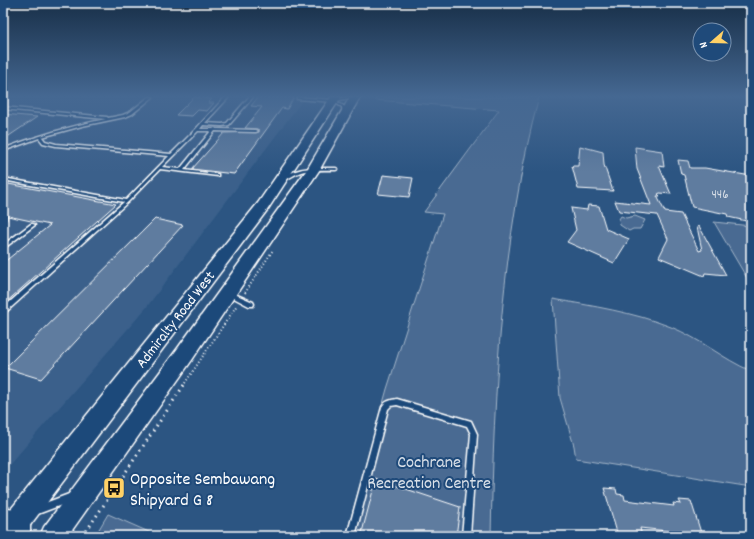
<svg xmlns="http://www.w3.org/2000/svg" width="754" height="539" viewBox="0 0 754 539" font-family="Dekko,sans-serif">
	<rect width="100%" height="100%" fill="#2c5582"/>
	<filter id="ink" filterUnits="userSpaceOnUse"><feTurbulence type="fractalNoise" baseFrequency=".025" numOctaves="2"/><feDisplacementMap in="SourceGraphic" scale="8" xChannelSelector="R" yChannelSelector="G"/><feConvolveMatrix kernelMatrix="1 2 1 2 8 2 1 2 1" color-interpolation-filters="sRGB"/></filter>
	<g filter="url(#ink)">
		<path fill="#3b618b" d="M 3,97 L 305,97 L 146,308 L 3,472 Z"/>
		<g fill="#486b92" stroke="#a4b5c8">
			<path d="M 375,97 L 539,97 C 501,240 494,389 491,536 L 346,536 L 387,389 L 443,214 L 424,212 L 499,110 L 375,100 Z"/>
			<path d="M 621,216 L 626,218 L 635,216 L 645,220 L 640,229 L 633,229 L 629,231 L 620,225 L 619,219 Z"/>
			<path d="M 714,222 L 751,226 L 751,285 Z"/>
			<path d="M 553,299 C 592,306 633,312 671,327 C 699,338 723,359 751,371 L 751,487 L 576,459 L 574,446 L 560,398 Z"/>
			<path d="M 108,514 L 158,536 L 95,536 Z"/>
		</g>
		<g fill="#5e7c9f" stroke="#fff">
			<path d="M 194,97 L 212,99 L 208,103 L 214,103 L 207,111 L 198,110 L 192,116 L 176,115 Z"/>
			<path d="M 258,97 L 294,97 L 287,109 L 282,108 L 234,174 L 192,169 L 224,133 L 259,132 L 259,130 L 257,129 L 245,128 L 262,107 L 251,106 Z"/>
			<path d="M 3,114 L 37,117 L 3,140 Z"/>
			<path d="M 580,146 L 603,152 L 604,165 L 613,191 L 578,189 L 572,166 L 578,166 Z"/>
			<path d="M 635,147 L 662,151 L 664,167 L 659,166 L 671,194 L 660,193 L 658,194 L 660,196 L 657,196 L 665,212 L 681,214 L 699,251 L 702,250 L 697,227 L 699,226 L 726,275 L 705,273 L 704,276 L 659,257 L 668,239 L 657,215 L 619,211 L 615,201 L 651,205 L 637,169 Z"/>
			<path d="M 678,160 L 688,161 L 690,168 L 705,168 L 751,176 L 751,222 L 728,217 L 727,214 L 692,207 L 684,175 L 681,174 Z"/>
			<path d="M 383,175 L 413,178 L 409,197 L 378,194 Z"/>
			<path d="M 3,183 L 116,204 L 3,305 L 3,263 L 50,225 L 3,215 Z"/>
			<path d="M 588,205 L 599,206 L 606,229 L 629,239 L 614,263 L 567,242 L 576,230 L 571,208 L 587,210 Z"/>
			<path d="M 155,219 L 183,225 L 41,379 L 5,368 Z"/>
			<path d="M 376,479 L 460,507 L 456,536 L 361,536 Z"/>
			<path d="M 604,488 L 616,489 L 617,494 L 624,495 L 625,500 L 674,506 L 673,503 L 681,504 L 679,500 L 691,501 L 702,536 L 678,536 L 676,532 L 640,528 L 642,536 L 618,536 Z"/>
		</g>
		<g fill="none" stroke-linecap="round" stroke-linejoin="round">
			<g stroke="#fff" stroke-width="3">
				<g id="lane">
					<path d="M 149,97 L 153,97 L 132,114 L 125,117 L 82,126 L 42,137 L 45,141 L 56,144 L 171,154 L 195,130 L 225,97 L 229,97 L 205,123 L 222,124 L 227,123 L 249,97 L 253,97 L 229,125 L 222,126 L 203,125 L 200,129 L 213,129 L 215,128 L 216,129 L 256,130 L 258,131 L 256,132 L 215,131 L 184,170 L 217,174 L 218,174 L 218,176 L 160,169 L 128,202 L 5,313 L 3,313 L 3,308 L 124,202 L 3,180 L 3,178 L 126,200 L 169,156 L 56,146 L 43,143 L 39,138 L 3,151 L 3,149 C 36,136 71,126 106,119 L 3,109 L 3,107 L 107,117 L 108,118 L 123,115 L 130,112 ZM 198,131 L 211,131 L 180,169 L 162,167 Z"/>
					<path d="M 297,97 L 334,100 L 347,97 L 353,97 L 336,101 L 345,107 L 347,115 L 345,116 L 343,115 L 342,107 L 334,102 L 298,99 L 297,99 Z"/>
					<path d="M 316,168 L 336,168 L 338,169 L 336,170 C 324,170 312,169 301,172 C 294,174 289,179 284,180 L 283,179 C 292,170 304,168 316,168 Z"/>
					<rect x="3" y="217" width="3" height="2"/>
					<path d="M 31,224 L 33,224 L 35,225 L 3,249 L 3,245 Z"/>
					<path d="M 230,292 L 253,302 L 254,304 L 253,306 L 249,306 L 228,295 L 227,294 L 228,293 Z"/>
					<path d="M 397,399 L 471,421 L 477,434 L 470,536 L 462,536 L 471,434 L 467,426 L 397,405 L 391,406 L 388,409 L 355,536 L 347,536 L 382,407 C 385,401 391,400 397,399 Z"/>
					<path d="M 69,494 L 72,495 L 73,498 L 72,501 L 35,515 L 32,514 L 31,511 L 32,508 Z"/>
					<path d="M 3,507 L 19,510 L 20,513 L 19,516 L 16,517 L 3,515 Z"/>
					<path d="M 26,520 L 29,521 L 30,524 L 30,536 L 22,536 L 22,524 L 23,521 Z"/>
				</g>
			</g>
			<g stroke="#fff" stroke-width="3">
				<g id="primary">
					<path d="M 331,97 L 341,97 L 268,209 L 22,536 L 3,536 L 3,519 L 258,203 Z"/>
					<path d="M 350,97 L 360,97 L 320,169 L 192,360 L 68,536 L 40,536 L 44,527 L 178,348 L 308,168 Z"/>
				</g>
			</g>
			<g stroke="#fff" stroke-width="2" stroke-dasharray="1 2.5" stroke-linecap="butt">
				<path d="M 245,293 L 273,250"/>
				<path d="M 183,386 L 237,305"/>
			</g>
			<path stroke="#fff" stroke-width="3" stroke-dasharray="1.5 4.5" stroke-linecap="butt" d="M 83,536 L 184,385"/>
			<use href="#lane" fill="#1f4a7a" fill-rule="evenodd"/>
			<use href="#primary" fill="#1f4a7a" fill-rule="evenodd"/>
		</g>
	</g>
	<linearGradient id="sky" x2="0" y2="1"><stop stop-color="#182f48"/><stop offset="0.56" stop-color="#456892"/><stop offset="1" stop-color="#456892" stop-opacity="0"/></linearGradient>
	<rect width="754" height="172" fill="url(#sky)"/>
	<defs>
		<g id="bus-square" transform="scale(1.15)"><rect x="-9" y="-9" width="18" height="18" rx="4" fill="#ffd166" stroke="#1f4a7a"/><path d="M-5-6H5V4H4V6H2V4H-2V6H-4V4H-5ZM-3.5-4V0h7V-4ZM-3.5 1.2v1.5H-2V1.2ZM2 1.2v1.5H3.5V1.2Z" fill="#111"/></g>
	</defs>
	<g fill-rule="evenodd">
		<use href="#bus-square" x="114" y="488"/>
	</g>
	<g text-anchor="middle" stroke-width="4" stroke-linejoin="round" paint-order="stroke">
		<g font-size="13" fill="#d7dee7">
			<text x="720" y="198">446</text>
		</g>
		<g font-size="15" fill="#fff" stroke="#1f4a7a">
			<text transform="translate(175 319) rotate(-52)" y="5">Admiralty Road West</text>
		</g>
		<g font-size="18" fill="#dae1e9" stroke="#1f4a7a">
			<text x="429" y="467">Cochrane<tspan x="429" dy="21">Recreation Centre</tspan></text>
		</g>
		<g font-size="18" fill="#fff" stroke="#1f4a7a" text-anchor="start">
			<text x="130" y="484">Opposite Sembawang<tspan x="130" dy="21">Shipyard G 8</tspan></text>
		</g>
	</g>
	<rect width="754" height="539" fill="none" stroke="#1f4a7a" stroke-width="16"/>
	<rect x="8" y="8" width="738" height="523" fill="none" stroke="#fff" stroke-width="1.5" filter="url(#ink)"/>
	<g transform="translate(712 42) rotate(250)"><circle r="19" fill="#1f4a7a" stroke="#7992af"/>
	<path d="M0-3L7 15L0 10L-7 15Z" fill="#ffd166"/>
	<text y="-6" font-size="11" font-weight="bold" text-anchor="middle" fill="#ffffff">N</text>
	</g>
</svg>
